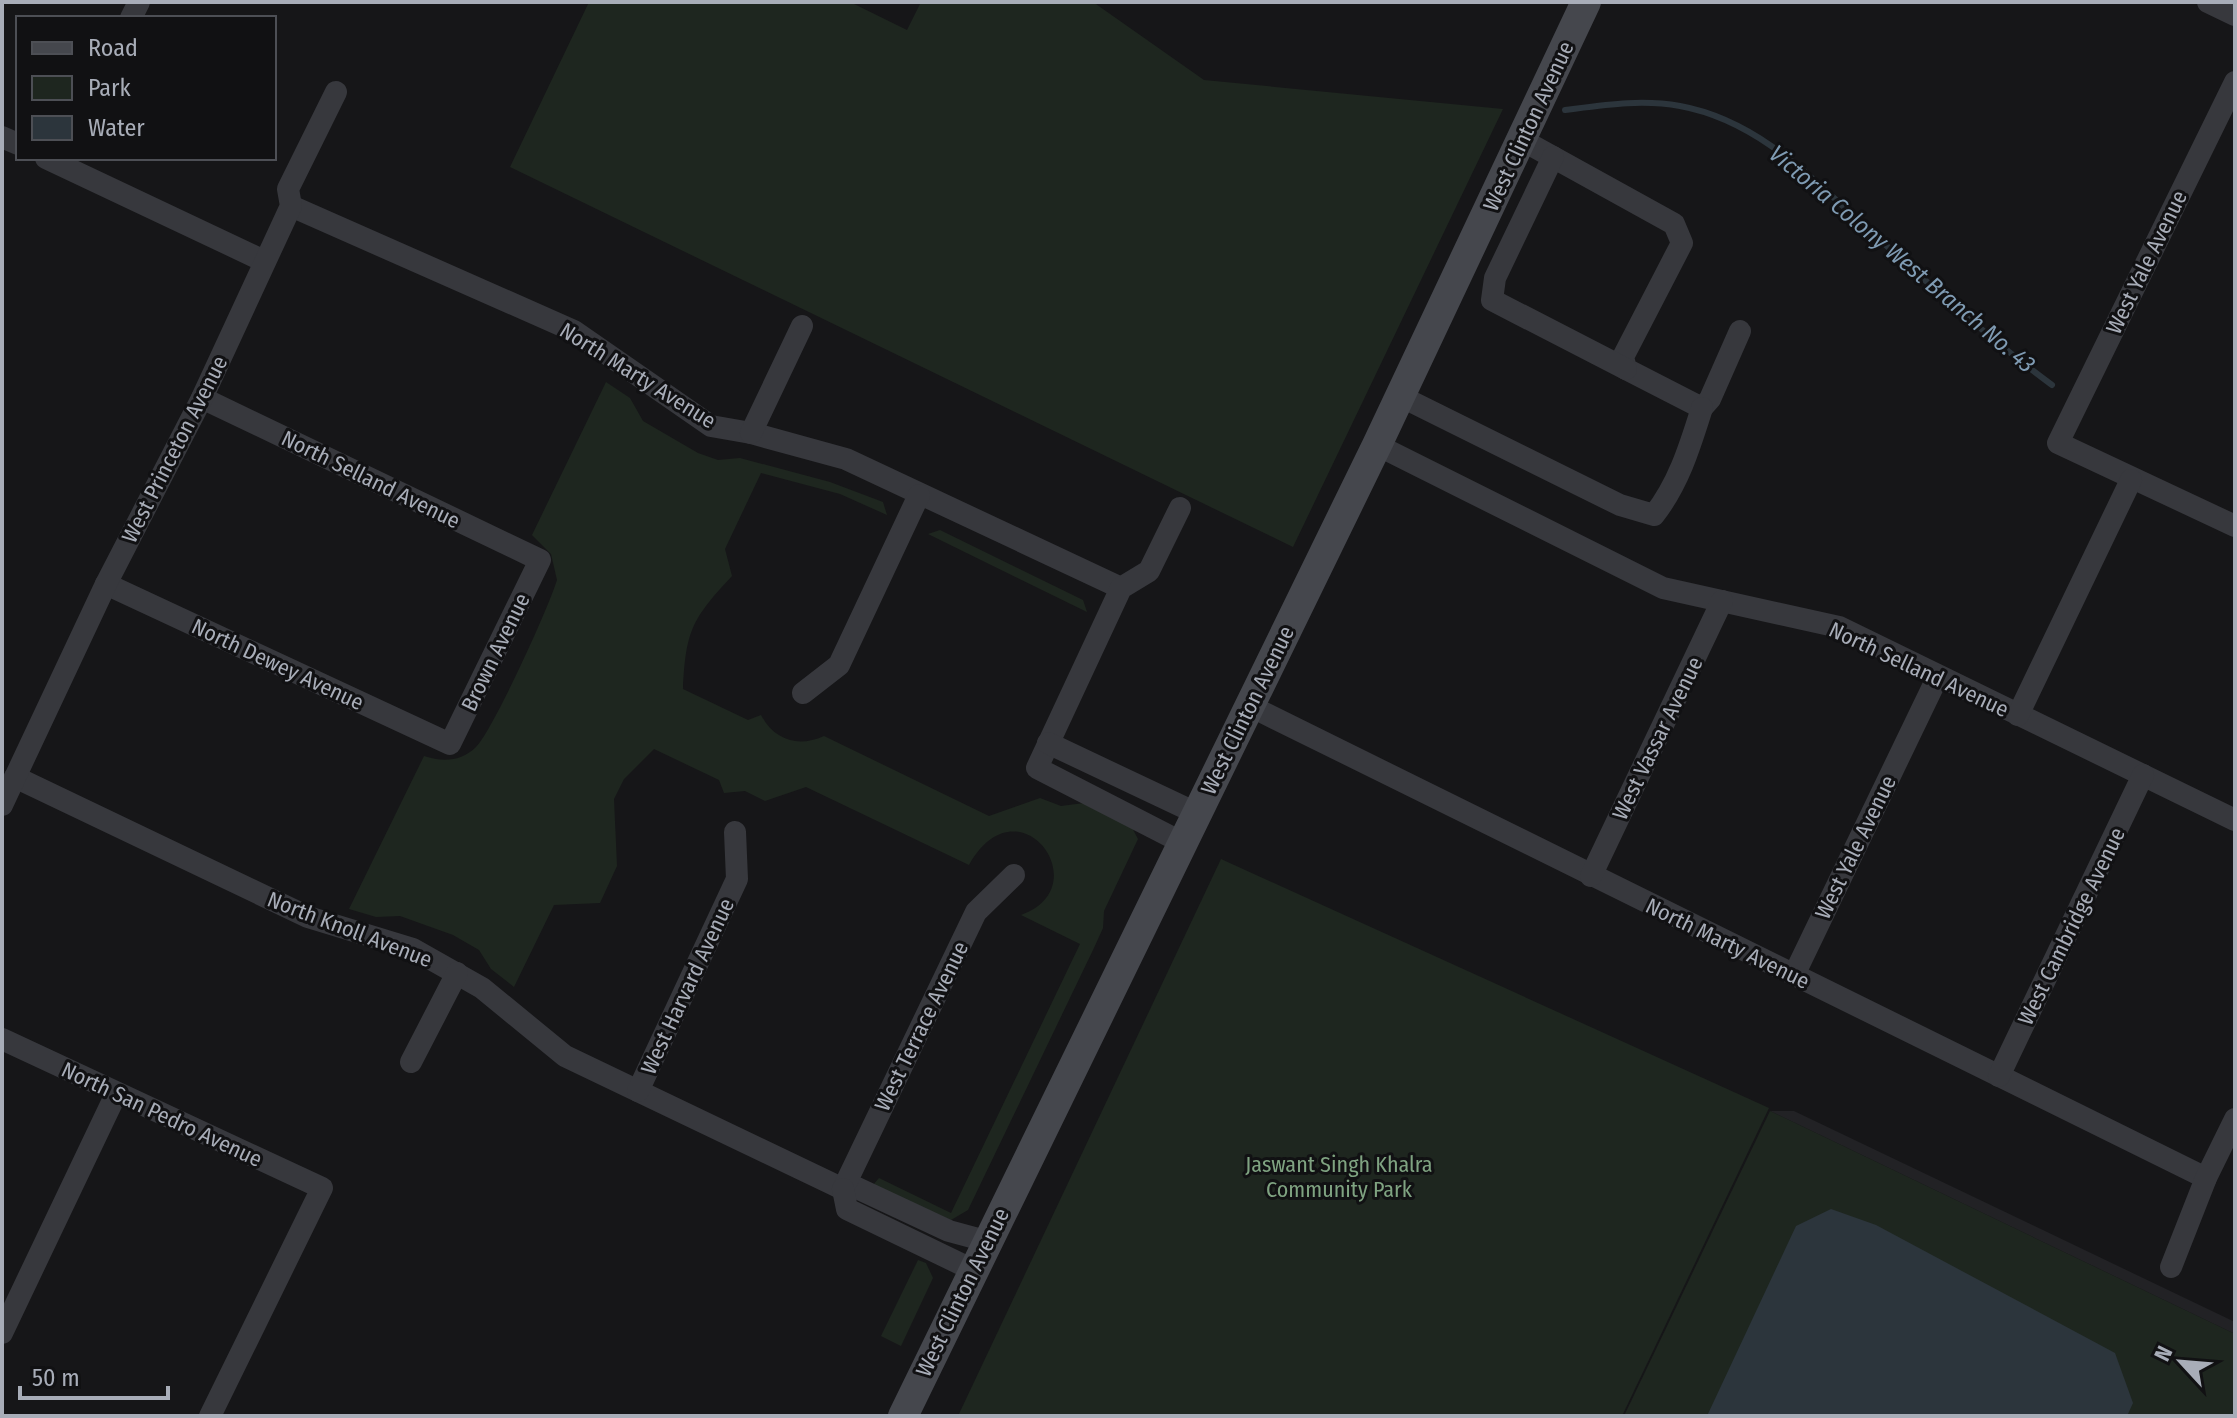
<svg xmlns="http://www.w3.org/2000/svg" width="2237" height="1418" viewBox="0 0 2237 1418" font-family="'Fira Sans Condensed',sans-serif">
	<rect width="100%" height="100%" fill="#161618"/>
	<path fill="#222225" d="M 1770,1111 L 1794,1111 L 2235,1322 L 2235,1334 Z"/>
	<g fill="#1e261f">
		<path d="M 589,2 L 850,2 L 907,30 L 921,2 L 1093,2 L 1204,80 L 1503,109 L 1293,547 L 510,167 Z"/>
		<path d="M 606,382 L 630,398 L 643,421 L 698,453 L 718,460 L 740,458 L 830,482 L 883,502 L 887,515 L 840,494 L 761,473 L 725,549 L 732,576 C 692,619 686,630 683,689 L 748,720 L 761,715 C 774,740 798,748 824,736 L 989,816 L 1040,798 L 1061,806 L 1084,803 L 1129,822 L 1138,839 L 1104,911 L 1103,928 L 1093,950 L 968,1210 L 951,1220 L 873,1185 L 879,1178 L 951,1213 L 1080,944 L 1021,915 C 1100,887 1018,777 969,865 L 806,787 L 765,801 L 745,791 L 724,793 L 719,780 L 654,749 L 624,779 L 614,799 L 617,866 L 600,903 L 554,905 L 514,987 L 491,969 L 479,950 L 453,935 L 400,916 L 376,917 L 349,909 L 424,756 C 442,762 461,762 476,747 C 493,730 549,607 557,580 L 551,554 L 532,535 Z"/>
		<path d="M 940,530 L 1083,600 L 1087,612 L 928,534 Z"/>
		<path d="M 1221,859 L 1769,1108 L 1622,1416 L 958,1416 Z"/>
		<path d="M 1770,1111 L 2235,1334 L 2235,1416 L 1624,1416 Z"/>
		<path d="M 918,1260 L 926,1263 L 933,1278 L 901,1346 L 881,1336 Z"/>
	</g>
	<path fill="#2c353c" d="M 1831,1209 L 1876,1225 L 2115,1353 L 2133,1403 L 2127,1416 L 1707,1416 L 1796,1226 Z"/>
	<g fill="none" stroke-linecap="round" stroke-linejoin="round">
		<path stroke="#2c353c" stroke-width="6" d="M 1565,110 C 1604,105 1641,99 1680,106 C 1763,121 1820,187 1880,240 C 1936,290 1991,340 2052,385"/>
		<g stroke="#37383d" stroke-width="22">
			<path d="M 2208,2 L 2235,15"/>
			<path d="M 131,18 L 139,2"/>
			<path d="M 2235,82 L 2058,443 L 2235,526"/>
			<path d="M 2,137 L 18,144"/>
			<path d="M 1522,140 L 1674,224 L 1682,243 L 1623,357 L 1626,369 L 1702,408 L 1710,399 L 1740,331"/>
			<path d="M 1553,157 L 1495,278 L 1492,300 L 1626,369"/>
			<path d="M 46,158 L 264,261"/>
			<path d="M 291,206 L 574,331 L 711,426 L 751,433 L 846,459 L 1121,588"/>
			<path d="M 1400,396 L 1620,505 L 1654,515 C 1679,483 1690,446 1702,408"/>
			<path d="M 751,433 L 802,326"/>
			<path d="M 1377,445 L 1663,588 L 1839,627 L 2235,820"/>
			<path d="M 1180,508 L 1149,571 L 1121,588 L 1037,768 L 1181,842"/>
			<path d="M 106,584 L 450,744 L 540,560 L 202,398"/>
			<path d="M 803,693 L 839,665 L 919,495"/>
			<path d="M 1250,706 L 2206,1178"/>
			<path d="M 2018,715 L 2131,480"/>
			<path d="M 1048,743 L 1196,813"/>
			<path d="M 15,777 L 308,917 L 413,949 L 482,988 L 565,1056 L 843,1189 L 857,1188 L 949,1231 L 986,1241"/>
			<path d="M 2,805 L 106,584 L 202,398 L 291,206 L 288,189 L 336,92"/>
			<path d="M 1591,876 L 1722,601"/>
			<path d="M 1794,975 L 1938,676"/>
			<path d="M 2,1039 L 322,1188 L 210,1416"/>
			<path d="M 411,1062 L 457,973"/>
			<path d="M 1999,1076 L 2143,775"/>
			<path d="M 638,1091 L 737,879 L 735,832"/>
			<path d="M 843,1189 L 976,912 L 1014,875"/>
			<path d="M 843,1189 L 847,1209 L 973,1270"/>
			<path d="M 2171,1267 L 2206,1178 L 2235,1119"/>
			<path d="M 2,1333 L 116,1094"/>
		</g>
		<path stroke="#45474d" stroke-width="30" d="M 903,1416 L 1377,445 L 1586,2"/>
	</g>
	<g text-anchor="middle" stroke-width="6" stroke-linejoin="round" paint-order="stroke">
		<g font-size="22" fill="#a8adb8" stroke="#111113">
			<text transform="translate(1528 126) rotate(-65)" y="8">West Clinton Avenue</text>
			<text transform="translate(2146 262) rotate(-64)" y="8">West Yale Avenue</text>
			<text transform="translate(638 375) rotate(32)" y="8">North Marty Avenue</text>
			<text transform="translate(174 449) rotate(-63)" y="8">West Princeton Avenue</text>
			<text transform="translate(371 479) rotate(26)" y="8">North Selland Avenue</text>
			<text transform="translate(495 652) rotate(-64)" y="8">Brown Avenue</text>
			<text transform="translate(278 664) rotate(25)" y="8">North Dewey Avenue</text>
			<text transform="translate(1919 669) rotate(25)" y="8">North Selland Avenue</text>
			<text transform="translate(1247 710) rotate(-64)" y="8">West Clinton Avenue</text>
			<text transform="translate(1657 738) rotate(-64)" y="8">West Vassar Avenue</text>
			<text transform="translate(1855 847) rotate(-64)" y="8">West Yale Avenue</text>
			<text transform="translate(2071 926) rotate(-64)" y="8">West Cambridge Avenue</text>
			<text transform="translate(350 929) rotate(21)" y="8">North Knoll Avenue</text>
			<text transform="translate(1728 943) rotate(26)" y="8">North Marty Avenue</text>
			<text transform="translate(687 986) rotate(-65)" y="8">West Harvard Avenue</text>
			<text transform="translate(921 1026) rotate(-64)" y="8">West Terrace Avenue</text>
			<text transform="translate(162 1114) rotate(25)" y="8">North San Pedro Avenue</text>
			<text transform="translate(962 1292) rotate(-64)" y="8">West Clinton Avenue</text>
		</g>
		<g font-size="22" fill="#7fa381" stroke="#111113">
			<text x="1339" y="1172">Jaswant Singh Khalra<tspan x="1339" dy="25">Community Park</tspan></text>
		</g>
		<g font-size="24" font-style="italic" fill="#7f9bb3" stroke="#111113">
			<text transform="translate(1902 259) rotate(40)" y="8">Victoria Colony West Branch No. 43</text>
		</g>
	</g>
	<rect width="2237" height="1418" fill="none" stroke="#a8adb8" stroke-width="8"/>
	<rect x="16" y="16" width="260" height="144" fill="#111113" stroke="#4d4f55" stroke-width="2"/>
	<rect x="32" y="42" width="40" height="12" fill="#45474d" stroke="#4d4f55" stroke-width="2"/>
	<text x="88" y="56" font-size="24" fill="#a8adb8">Road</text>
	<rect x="32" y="76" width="40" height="24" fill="#1e261f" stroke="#4d4f55" stroke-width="2"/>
	<text x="88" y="96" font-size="24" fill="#a8adb8">Park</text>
	<rect x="32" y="116" width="40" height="24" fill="#2c353c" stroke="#4d4f55" stroke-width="2"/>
	<text x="88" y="136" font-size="24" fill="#a8adb8">Water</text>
	<g transform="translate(2181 1362) rotate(296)" stroke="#111113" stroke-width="6" paint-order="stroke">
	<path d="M0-6L14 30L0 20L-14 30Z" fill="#a8adb8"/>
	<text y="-12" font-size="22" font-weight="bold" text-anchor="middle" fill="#a8adb8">N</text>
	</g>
	<path d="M20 1386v12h148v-12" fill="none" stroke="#a8adb8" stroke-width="4"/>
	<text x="32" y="1386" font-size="24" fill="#a8adb8" stroke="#111113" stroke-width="6" paint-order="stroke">50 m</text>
</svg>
